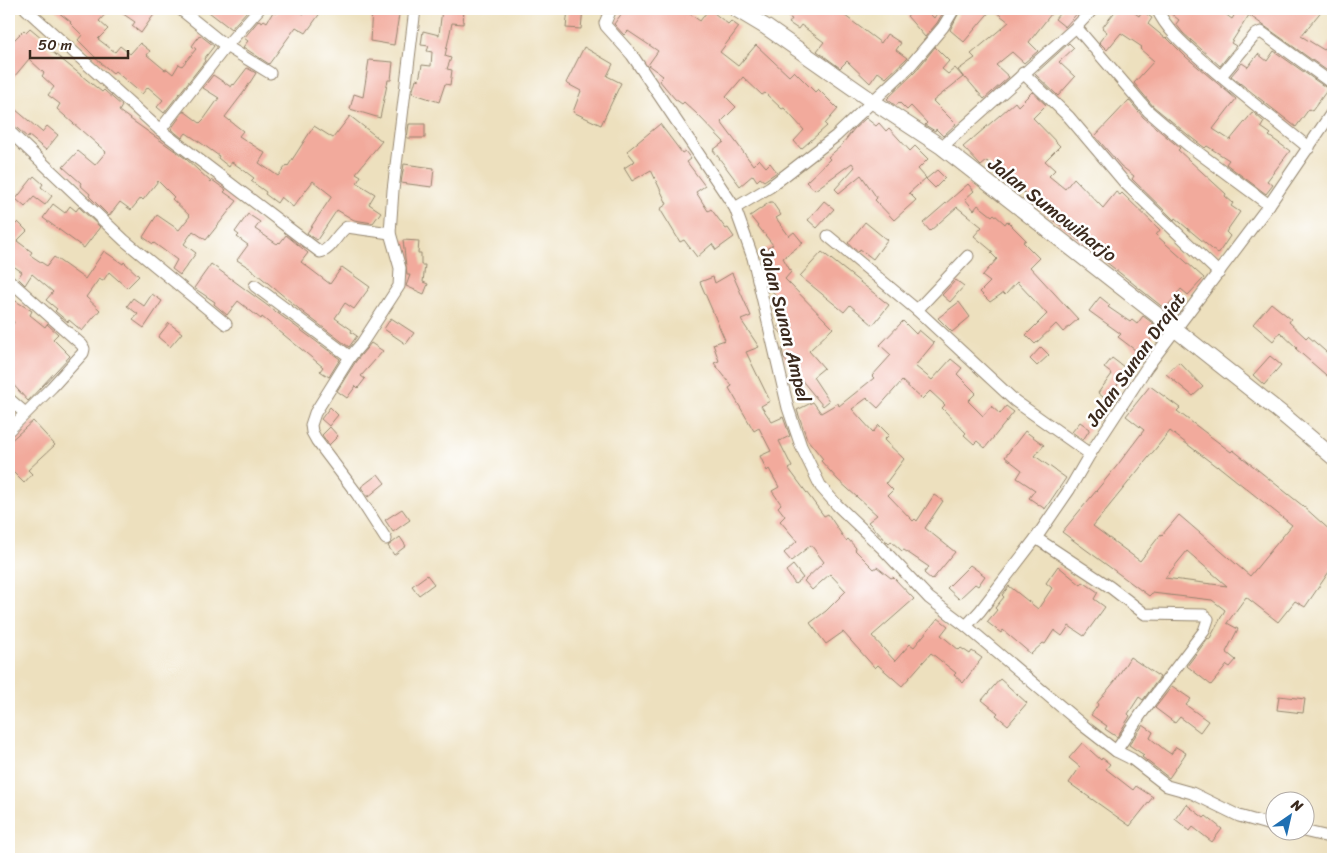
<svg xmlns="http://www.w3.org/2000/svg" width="1342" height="868" viewBox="0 0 1342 868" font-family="Sriracha,sans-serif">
	<rect width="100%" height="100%" fill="#fff"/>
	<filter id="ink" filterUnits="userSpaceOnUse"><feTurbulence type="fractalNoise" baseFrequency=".02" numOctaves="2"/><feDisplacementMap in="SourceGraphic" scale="10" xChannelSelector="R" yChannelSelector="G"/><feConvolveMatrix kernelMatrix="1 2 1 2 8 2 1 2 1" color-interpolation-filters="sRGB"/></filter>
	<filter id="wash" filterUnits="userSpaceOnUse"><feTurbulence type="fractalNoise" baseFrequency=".0096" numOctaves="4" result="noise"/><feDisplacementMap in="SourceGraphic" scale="20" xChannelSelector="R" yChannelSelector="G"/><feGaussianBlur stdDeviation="1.12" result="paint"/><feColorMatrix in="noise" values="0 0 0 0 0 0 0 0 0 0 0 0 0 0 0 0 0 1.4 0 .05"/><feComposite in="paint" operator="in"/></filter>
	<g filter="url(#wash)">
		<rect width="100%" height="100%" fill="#ede0be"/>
		<g id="blocks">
			<g fill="#f2aa9c" fill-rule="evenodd">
				<path d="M 54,9 L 110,9 L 99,21 L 108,29 L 98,39 L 115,52 L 120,46 L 130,54 L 140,43 L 150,51 L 147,55 L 165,70 L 167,69 L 173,74 L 179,64 L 182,66 L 196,49 L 192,46 L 200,35 L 214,46 L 204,59 L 205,61 L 164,113 L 157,107 L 163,100 L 148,87 L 142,94 L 115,71 L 113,73 L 95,58 L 95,57 L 78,40 L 82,35 L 70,23 L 71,22 Z"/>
				<path d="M 116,9 L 158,9 L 141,33 L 132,26 L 135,22 Z"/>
				<path d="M 205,9 L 244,9 L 247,11 L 231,29 Z"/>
				<path d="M 280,9 L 296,9 L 304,14 L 307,9 L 323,9 L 306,33 L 296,27 L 269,64 L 243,47 L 248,41 L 244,38 L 259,20 L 262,22 L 264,20 L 267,22 L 273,12 L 276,14 Z"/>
				<path d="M 372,9 L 400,9 L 394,45 L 370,41 Z"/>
				<path d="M 442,9 L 464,9 L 463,24 L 452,23 L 445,56 L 451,58 L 447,69 L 452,70 L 450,85 L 445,84 L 439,102 L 412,93 L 416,79 L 419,80 L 422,65 L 431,66 L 432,52 L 427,51 L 429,46 L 421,45 L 423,31 L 439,35 Z"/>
				<path d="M 568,9 L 583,9 L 581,29 L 566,28 Z"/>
				<path d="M 625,9 L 683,9 L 700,21 L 709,9 L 728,24 L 731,21 L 739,27 L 720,52 L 738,66 L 756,45 L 789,76 L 794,71 L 815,92 L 818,89 L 838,109 L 825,124 L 827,126 L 801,149 L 794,141 L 804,130 L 784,108 L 782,109 L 765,93 L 762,95 L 743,77 L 726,97 L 736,107 L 721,122 L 753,165 L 759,159 L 766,167 L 770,163 L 777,172 L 764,181 L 760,178 L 757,181 L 753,175 L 740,186 L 713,150 L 724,142 L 697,114 L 684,102 L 682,104 L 675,99 L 659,80 L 663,76 L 648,65 L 658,51 L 628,31 L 624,35 L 614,24 Z"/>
				<path d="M 773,9 L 836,9 L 881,43 L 887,34 L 901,43 L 896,50 L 907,58 L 886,78 L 878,72 L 870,83 L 847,61 L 840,68 L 817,51 L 824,42 L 801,25 L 798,29 L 789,23 L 792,19 Z"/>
				<path d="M 916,9 L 925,9 L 934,18 L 940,9 L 945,9 L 937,23 L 925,37 L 907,16 Z"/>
				<path d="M 961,9 L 992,9 L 964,42 L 950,30 Z"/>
				<path d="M 992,9 L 1055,9 L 1029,42 L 1038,51 L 1024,63 L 1012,52 L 996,65 L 1009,77 L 984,99 L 966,78 L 965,79 L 958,70 L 975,58 L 971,54 L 1009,22 Z"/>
				<path d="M 1063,9 L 1081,9 L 1065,27 L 1055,19 Z"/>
				<path d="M 1117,9 L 1129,9 L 1139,16 L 1142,11 L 1152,18 L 1148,24 L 1165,38 L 1166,37 L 1186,57 L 1236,99 L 1213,129 L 1230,140 L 1253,112 L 1264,122 L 1261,127 L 1271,134 L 1269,136 L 1290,151 L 1267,181 L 1273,185 L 1266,194 L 1226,164 L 1229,160 L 1207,146 L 1205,148 L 1193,139 L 1153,106 L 1134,83 L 1154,61 L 1140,49 L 1142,47 L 1121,33 L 1107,50 L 1099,42 L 1107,32 L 1102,28 Z"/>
				<path d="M 1165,9 L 1218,9 L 1232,19 L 1238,9 L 1323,9 L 1301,36 L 1324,50 L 1333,39 L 1333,75 L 1249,15 L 1231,43 L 1236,46 L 1220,66 L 1183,33 L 1176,24 L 1179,20 Z"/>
				<path d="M 30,28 L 48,43 L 45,46 L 102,92 L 104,90 L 105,91 L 122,106 L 119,111 L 185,158 L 211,182 L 212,180 L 226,190 L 224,192 L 237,201 L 206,240 L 193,231 L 184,244 L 196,253 L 180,275 L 172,269 L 177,260 L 154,243 L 153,244 L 143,237 L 157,215 L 179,230 L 190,216 L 172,199 L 174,197 L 158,181 L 143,200 L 141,198 L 131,210 L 120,202 L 109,216 L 89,196 L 90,194 L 80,185 L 81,183 L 63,167 L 78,151 L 95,165 L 106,152 L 57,109 L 60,104 L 48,95 L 54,87 L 42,76 L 44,73 L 29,59 L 9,83 L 9,45 L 24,30 L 26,32 Z"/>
				<path d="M 1069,43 L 1074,48 L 1059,62 L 1075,77 L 1058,96 L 1035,74 Z"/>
				<path d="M 584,47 L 613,64 L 607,76 L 621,83 L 601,125 L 573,112 L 581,91 L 566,83 Z"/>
				<path d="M 935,47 L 949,61 L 942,69 L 948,74 L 955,68 L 963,77 L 933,101 L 956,124 L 943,136 L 936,129 L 935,131 L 925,125 L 927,123 L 911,106 L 907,110 L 899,102 L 896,106 L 887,99 L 915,72 Z"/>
				<path d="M 1274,51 L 1328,89 L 1312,111 L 1309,109 L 1296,127 L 1231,76 L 1242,63 L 1248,67 L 1258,54 L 1267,61 Z"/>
				<path d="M 369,60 L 393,62 L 391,80 L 388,80 L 380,118 L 350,109 L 354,94 L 363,97 Z"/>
				<path d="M 247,68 L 256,73 L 244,92 L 225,117 L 243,131 L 239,136 L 265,153 L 259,163 L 278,176 L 287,165 L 288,166 L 314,126 L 333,138 L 350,116 L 382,141 L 356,173 L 361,176 L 357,183 L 375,194 L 369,204 L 381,212 L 373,223 L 354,220 L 337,210 L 317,240 L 307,233 L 332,196 L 313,181 L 293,207 L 281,197 L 277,203 L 265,194 L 266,192 L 251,181 L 254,178 L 242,169 L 232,162 L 229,167 L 218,158 L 219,156 L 201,143 L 186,133 L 182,138 L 171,129 L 184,111 L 200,123 L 204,119 L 219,98 L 203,88 L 213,75 L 231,87 L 233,84 L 234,85 Z"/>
				<path d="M 1032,92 L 1046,105 L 1033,118 L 1060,146 L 1045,161 L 1055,170 L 1049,176 L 1065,189 L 1074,178 L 1103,208 L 1116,192 L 1120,195 L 1122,193 L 1160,230 L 1156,235 L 1204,278 L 1188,295 L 1181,289 L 1165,309 L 1031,202 L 1033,199 L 1017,187 L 1014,190 L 987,161 L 981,166 L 963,147 L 1015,102 L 1018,106 Z"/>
				<path d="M 1129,100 L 1143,117 L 1180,148 L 1178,150 L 1226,194 L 1225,196 L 1233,203 L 1231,206 L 1240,212 L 1226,232 L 1230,236 L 1218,254 L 1175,218 L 1174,220 L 1172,218 L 1132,179 L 1134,176 L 1121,166 L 1095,136 Z"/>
				<path d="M 9,104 L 42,132 L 47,126 L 58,135 L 46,150 L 29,136 L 28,138 L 9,121 Z"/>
				<path d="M 866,118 L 876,126 L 879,123 L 886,131 L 889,128 L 910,151 L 915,146 L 928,159 L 918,169 L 926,178 L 909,193 L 916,200 L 894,220 L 875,200 L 877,198 L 861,175 L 839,193 L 835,189 L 855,167 L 852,163 L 815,190 L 806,182 L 830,159 L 828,157 L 840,147 L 854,129 Z"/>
				<path d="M 409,124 L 425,124 L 425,138 L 407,138 Z"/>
				<path d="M 660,124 L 682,153 L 685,151 L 691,159 L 687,162 L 705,186 L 696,192 L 708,211 L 711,209 L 726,229 L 728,228 L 734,237 L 716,250 L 712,244 L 697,257 L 684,240 L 680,242 L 660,209 L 667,204 L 651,170 L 632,181 L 624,168 L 635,161 L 627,151 Z"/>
				<path d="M 404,164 L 434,168 L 432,187 L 401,183 Z"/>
				<path d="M 937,170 L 945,178 L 935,188 L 926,179 Z"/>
				<path d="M 34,176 L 43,184 L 41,187 L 52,196 L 45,205 L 34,197 L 25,207 L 16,199 Z"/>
				<path d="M 968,184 L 974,191 L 965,199 L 974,210 L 978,205 L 992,216 L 994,214 L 1005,224 L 1007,221 L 1026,240 L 1023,242 L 1039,258 L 1030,267 L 1078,319 L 1063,332 L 1056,324 L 1035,344 L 1026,335 L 1047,314 L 1017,282 L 1005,295 L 1003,293 L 990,302 L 980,292 L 990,282 L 982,276 L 997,259 L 991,253 L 993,252 L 974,236 L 982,227 L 957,207 L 930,231 L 923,223 Z"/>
				<path d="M 824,201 L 834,209 L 817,228 L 808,220 Z"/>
				<path d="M 770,202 L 772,202 L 781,215 L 776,218 L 789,236 L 794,232 L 803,243 L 783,258 L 791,272 L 785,279 L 833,328 L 809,351 L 824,368 L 813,377 L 829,401 L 823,406 L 784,359 L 782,349 L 789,343 L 777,328 L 782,324 L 772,304 L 778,301 L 765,278 L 764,273 L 772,269 L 762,251 L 773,245 L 750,216 Z"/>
				<path d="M 53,204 L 65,213 L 70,206 L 76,211 L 79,207 L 100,227 L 84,248 L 43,218 Z"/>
				<path d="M 248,214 L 260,222 L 255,229 L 277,244 L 279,242 L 280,243 L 286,235 L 308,253 L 301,262 L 330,284 L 342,267 L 370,287 L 354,309 L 345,303 L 335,318 L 352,330 L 351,332 L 357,336 L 349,347 L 304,313 L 251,269 L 237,260 L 248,245 L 237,237 L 239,235 L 235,232 Z"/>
				<path d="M 18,222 L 27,231 L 17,241 L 32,252 L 30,255 L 47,266 L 54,257 L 85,279 L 104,251 L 123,264 L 124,262 L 139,276 L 127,288 L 109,272 L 103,281 L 99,279 L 86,297 L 100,310 L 82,331 L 69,320 L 68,322 L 55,311 L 57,309 L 46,300 L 53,292 L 32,274 L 25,285 L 18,278 L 22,272 L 9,263 L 9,231 Z"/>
				<path d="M 865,222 L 887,240 L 873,259 L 860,249 L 859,252 L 848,243 Z"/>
				<path d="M 403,240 L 419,241 L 418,253 L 421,253 L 421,265 L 425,265 L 423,282 L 428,284 L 424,294 L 406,286 L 410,275 L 407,275 Z"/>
				<path d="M 822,252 L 889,305 L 873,325 L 850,305 L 844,312 L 800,276 Z"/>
				<path d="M 211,264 L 340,359 L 329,377 L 320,371 L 323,367 L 262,317 L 261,319 L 238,301 L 227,315 L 214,304 L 215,302 L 194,288 Z"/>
				<path d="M 732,273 L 751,316 L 741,320 L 759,347 L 746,352 L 770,401 L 761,406 L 772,422 L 783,417 L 790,436 L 779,441 L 792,467 L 789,469 L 824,516 L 828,514 L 846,541 L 848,539 L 856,548 L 855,550 L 874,569 L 877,567 L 891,578 L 893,577 L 914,599 L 872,636 L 895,661 L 910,644 L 914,647 L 938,618 L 948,626 L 941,635 L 959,650 L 961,648 L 970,654 L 972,651 L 982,658 L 963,683 L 954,675 L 956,673 L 931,653 L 902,686 L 878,665 L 875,668 L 843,632 L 826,644 L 810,623 L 826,611 L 846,591 L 830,574 L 812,590 L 804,581 L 824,562 L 811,545 L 791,561 L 784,553 L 797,541 L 780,521 L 785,516 L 778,507 L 781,504 L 772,491 L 779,487 L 769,469 L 767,471 L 760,456 L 771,451 L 759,428 L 754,431 L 729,388 L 732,386 L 714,363 L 719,361 L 713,344 L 725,340 L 700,282 L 713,277 L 715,283 Z"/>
				<path d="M 956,280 L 964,286 L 950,302 L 942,295 Z"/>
				<path d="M 152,294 L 162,301 L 144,328 L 133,320 L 138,314 L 127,306 L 133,298 L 144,306 Z"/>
				<path d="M 9,297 L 32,311 L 30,315 L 45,327 L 47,324 L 58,334 L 53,339 L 70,356 L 28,401 L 9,380 L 9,331 L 14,322 L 9,318 Z"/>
				<path d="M 1100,297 L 1110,305 L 1108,307 L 1130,322 L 1132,320 L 1137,324 L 1143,316 L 1154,324 L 1148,332 L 1153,336 L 1139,353 L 1118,337 L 1121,334 L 1089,311 Z"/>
				<path d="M 959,302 L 970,317 L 952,332 L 938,318 Z"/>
				<path d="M 1271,303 L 1291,319 L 1289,322 L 1306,338 L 1308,336 L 1333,358 L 1333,381 L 1296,349 L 1297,348 L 1280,332 L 1273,341 L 1253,324 Z"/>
				<path d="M 391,318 L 414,333 L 406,344 L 384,329 Z"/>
				<path d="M 903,321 L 916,334 L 919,330 L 934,343 L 915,366 L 932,380 L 951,359 L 962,368 L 957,374 L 976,393 L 968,401 L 983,416 L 991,406 L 1000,414 L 1006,406 L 1014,412 L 985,448 L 977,441 L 974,444 L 964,435 L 966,433 L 942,408 L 945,405 L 930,391 L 922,399 L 902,381 L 878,408 L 867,398 L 852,409 L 873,432 L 879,425 L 889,435 L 884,440 L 904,459 L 886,483 L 893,490 L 888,495 L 913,521 L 915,519 L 917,521 L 934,495 L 943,501 L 925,528 L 955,552 L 932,580 L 924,573 L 929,567 L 904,550 L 902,551 L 891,541 L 889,544 L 868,522 L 877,515 L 838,480 L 821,461 L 823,459 L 807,439 L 797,410 L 813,402 L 821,413 L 838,403 L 839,406 L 874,378 L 872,376 L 891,355 L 880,345 Z"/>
				<path d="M 169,323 L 182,333 L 170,347 L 158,337 Z"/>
				<path d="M 371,343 L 383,351 L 361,376 L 365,379 L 358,388 L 356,386 L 347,398 L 337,391 L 356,361 Z"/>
				<path d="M 1041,347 L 1049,355 L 1037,366 L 1030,359 Z"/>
				<path d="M 1270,356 L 1281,365 L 1264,385 L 1253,375 Z"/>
				<path d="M 1112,358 L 1128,370 L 1115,388 L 1117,389 L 1108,401 L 1098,393 L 1112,374 L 1104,368 Z"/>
				<path d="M 1179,362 L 1203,387 L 1193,396 L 1166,374 Z"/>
				<path d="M 1150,386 L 1180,408 L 1177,411 L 1231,452 L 1233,450 L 1303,506 L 1333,533 L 1333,566 L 1305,607 L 1295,601 L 1278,622 L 1246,597 L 1227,623 L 1238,629 L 1226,652 L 1236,660 L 1230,667 L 1227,665 L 1211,685 L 1187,666 L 1208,638 L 1209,640 L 1225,610 L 1212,600 L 1152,593 L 1149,596 L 1062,532 L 1116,467 L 1144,430 L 1126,416 ZM 1170,431 L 1217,467 L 1218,466 L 1292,525 L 1250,576 L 1179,515 L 1162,535 L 1161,534 L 1140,561 L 1093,526 ZM 1187,551 L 1227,586 L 1165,578 Z"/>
				<path d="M 330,407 L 338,415 L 329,426 L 321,419 Z"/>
				<path d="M 33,421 L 55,445 L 28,470 L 32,474 L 24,483 L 9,468 L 9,442 Z"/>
				<path d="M 1080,422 L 1090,429 L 1083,440 L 1072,432 Z"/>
				<path d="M 330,427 L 338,436 L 329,445 L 322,435 Z"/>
				<path d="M 1025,431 L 1044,445 L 1035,456 L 1066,478 L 1045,509 L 1029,498 L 1035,490 L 1017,478 L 1022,470 L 1005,457 Z"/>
				<path d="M 378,474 L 385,483 L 368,497 L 361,487 Z"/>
				<path d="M 402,509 L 410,520 L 393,532 L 385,520 Z"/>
				<path d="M 400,537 L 406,546 L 394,555 L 388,546 Z"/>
				<path d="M 793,565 L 803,578 L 795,584 L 786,571 Z"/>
				<path d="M 970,565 L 985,576 L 978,586 L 975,584 L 959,599 L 947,588 Z"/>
				<path d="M 1058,566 L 1081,585 L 1083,582 L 1098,592 L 1094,599 L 1105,607 L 1084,636 L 1069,626 L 1062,636 L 1054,630 L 1045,644 L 1043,643 L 1031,654 L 1003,630 L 1001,633 L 987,622 L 997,610 L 995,608 L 1004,597 L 1002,595 L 1009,586 L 1038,609 L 1052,588 L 1046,583 Z"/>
				<path d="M 427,575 L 434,584 L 419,595 L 412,586 Z"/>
				<path d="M 1130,657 L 1160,677 L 1143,700 L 1139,697 L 1128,714 L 1130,716 L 1117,737 L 1105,729 L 1107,726 L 1091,715 L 1098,705 L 1097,703 L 1115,681 Z"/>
				<path d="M 1000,679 L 1027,703 L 1008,725 L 996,715 L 998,713 L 982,700 Z"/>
				<path d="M 1172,686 L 1191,699 L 1186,705 L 1208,721 L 1200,732 L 1180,717 L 1175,723 L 1155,708 Z"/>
				<path d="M 1279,696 L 1305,699 L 1303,713 L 1277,710 Z"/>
				<path d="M 1143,725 L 1153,732 L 1150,738 L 1165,750 L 1171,754 L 1176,747 L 1186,753 L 1169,778 L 1142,757 L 1144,755 L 1129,745 Z"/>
				<path d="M 1082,743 L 1101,760 L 1102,758 L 1110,764 L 1106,769 L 1133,790 L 1136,786 L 1153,797 L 1130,826 L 1069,783 L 1080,767 L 1069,758 Z"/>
				<path d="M 1186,804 L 1204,818 L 1206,816 L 1222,829 L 1212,842 L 1193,827 L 1190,831 L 1175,819 Z"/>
			</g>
		</g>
	</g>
	<g filter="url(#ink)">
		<use href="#blocks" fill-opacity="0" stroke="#94856e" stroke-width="1"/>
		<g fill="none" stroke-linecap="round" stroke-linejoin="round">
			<g stroke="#94856e" stroke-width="13">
				<g id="street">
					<path d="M 26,9 L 160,130 L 320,252 C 331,251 337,233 347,227 L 390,233"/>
					<path d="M 180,9 L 226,46 L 270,73"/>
					<path d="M 611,9 L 605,23 L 606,26 L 632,55 L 735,208 L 753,258 L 788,408 L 801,446 L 821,487 L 837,505 L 882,548 L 929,598 L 966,626 L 1085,727 L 1116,751 L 1132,759 L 1167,786 L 1192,793 L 1239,816 L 1274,826"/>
					<path d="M 1157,9 C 1167,31 1187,47 1205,63 C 1239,93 1275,120 1309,148"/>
					<path d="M 1076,27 L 1148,111 L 1188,145 L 1269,205"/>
					<path d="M 1023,73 L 1069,117 L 1125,183 L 1219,273"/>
					<path d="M 1221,76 L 1255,35 L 1261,32 L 1333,84"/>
					<path d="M 160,130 L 226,46 L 259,9"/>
					<path d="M 9,131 L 124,240 L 226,324"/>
					<path d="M 942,147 L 1076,27 L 1093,9"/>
					<path d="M 735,208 L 770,187 L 836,136 L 909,67 L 943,27 L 954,9"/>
					<path d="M 828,236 L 917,310 L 1015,401 L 1090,454"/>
					<path d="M 9,280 L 82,345 L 84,349 L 83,353 L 52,387 L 9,430"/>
					<path d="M 255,286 L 350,357"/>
					<path d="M 917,310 L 968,256"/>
					<path d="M 9,399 L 25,413"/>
					<path d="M 1036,538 L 1110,587 L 1145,614 L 1204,615 L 1208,619 L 1204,631 L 1141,714 L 1116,751"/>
					<path d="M 386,539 L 357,494 L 317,441 L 312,432 L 311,425 L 315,413 L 350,357 L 362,343 L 399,286 L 400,268 L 390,233 L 393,190 L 415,9"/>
					<path d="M 966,626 L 980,611 L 1036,538 L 1069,490 L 1090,454 L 1147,367 L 1269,205 L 1333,111"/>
					<path d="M 1299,830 L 1333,838"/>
				</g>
			</g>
			<g stroke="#94856e" stroke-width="17">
				<path id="secondary" d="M 736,9 L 766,27 L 872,101 L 942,147 L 1175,329 L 1281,413 L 1333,457"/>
			</g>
			<use href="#street" stroke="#fff" stroke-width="11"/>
			<use href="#secondary" stroke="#fff" stroke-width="15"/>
		</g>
	</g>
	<g text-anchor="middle" stroke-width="5" stroke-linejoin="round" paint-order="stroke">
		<g font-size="19" fill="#3b2a1e" stroke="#fff">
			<text transform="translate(1053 209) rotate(38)" y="7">Jalan Sumowiharjo</text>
			<text transform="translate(786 325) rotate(76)" y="7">Jalan Sunan Ampel</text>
			<text transform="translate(1135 359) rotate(-55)" y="7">Jalan Sunan Drajat</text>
		</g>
	</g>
	<rect width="1342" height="868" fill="none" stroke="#fff" stroke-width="30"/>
	<g transform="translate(1290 816) rotate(34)"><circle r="24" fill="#ffffff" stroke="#b1aaa5"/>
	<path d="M0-4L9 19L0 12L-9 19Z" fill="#1f6fb2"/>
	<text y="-8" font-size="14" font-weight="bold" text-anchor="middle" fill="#3b2a1e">N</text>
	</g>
	<path d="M30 50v8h98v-8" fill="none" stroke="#3b2a1e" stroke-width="2.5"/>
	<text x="38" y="50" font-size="15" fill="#3b2a1e" stroke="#ffffff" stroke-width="4" paint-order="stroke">50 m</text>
</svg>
